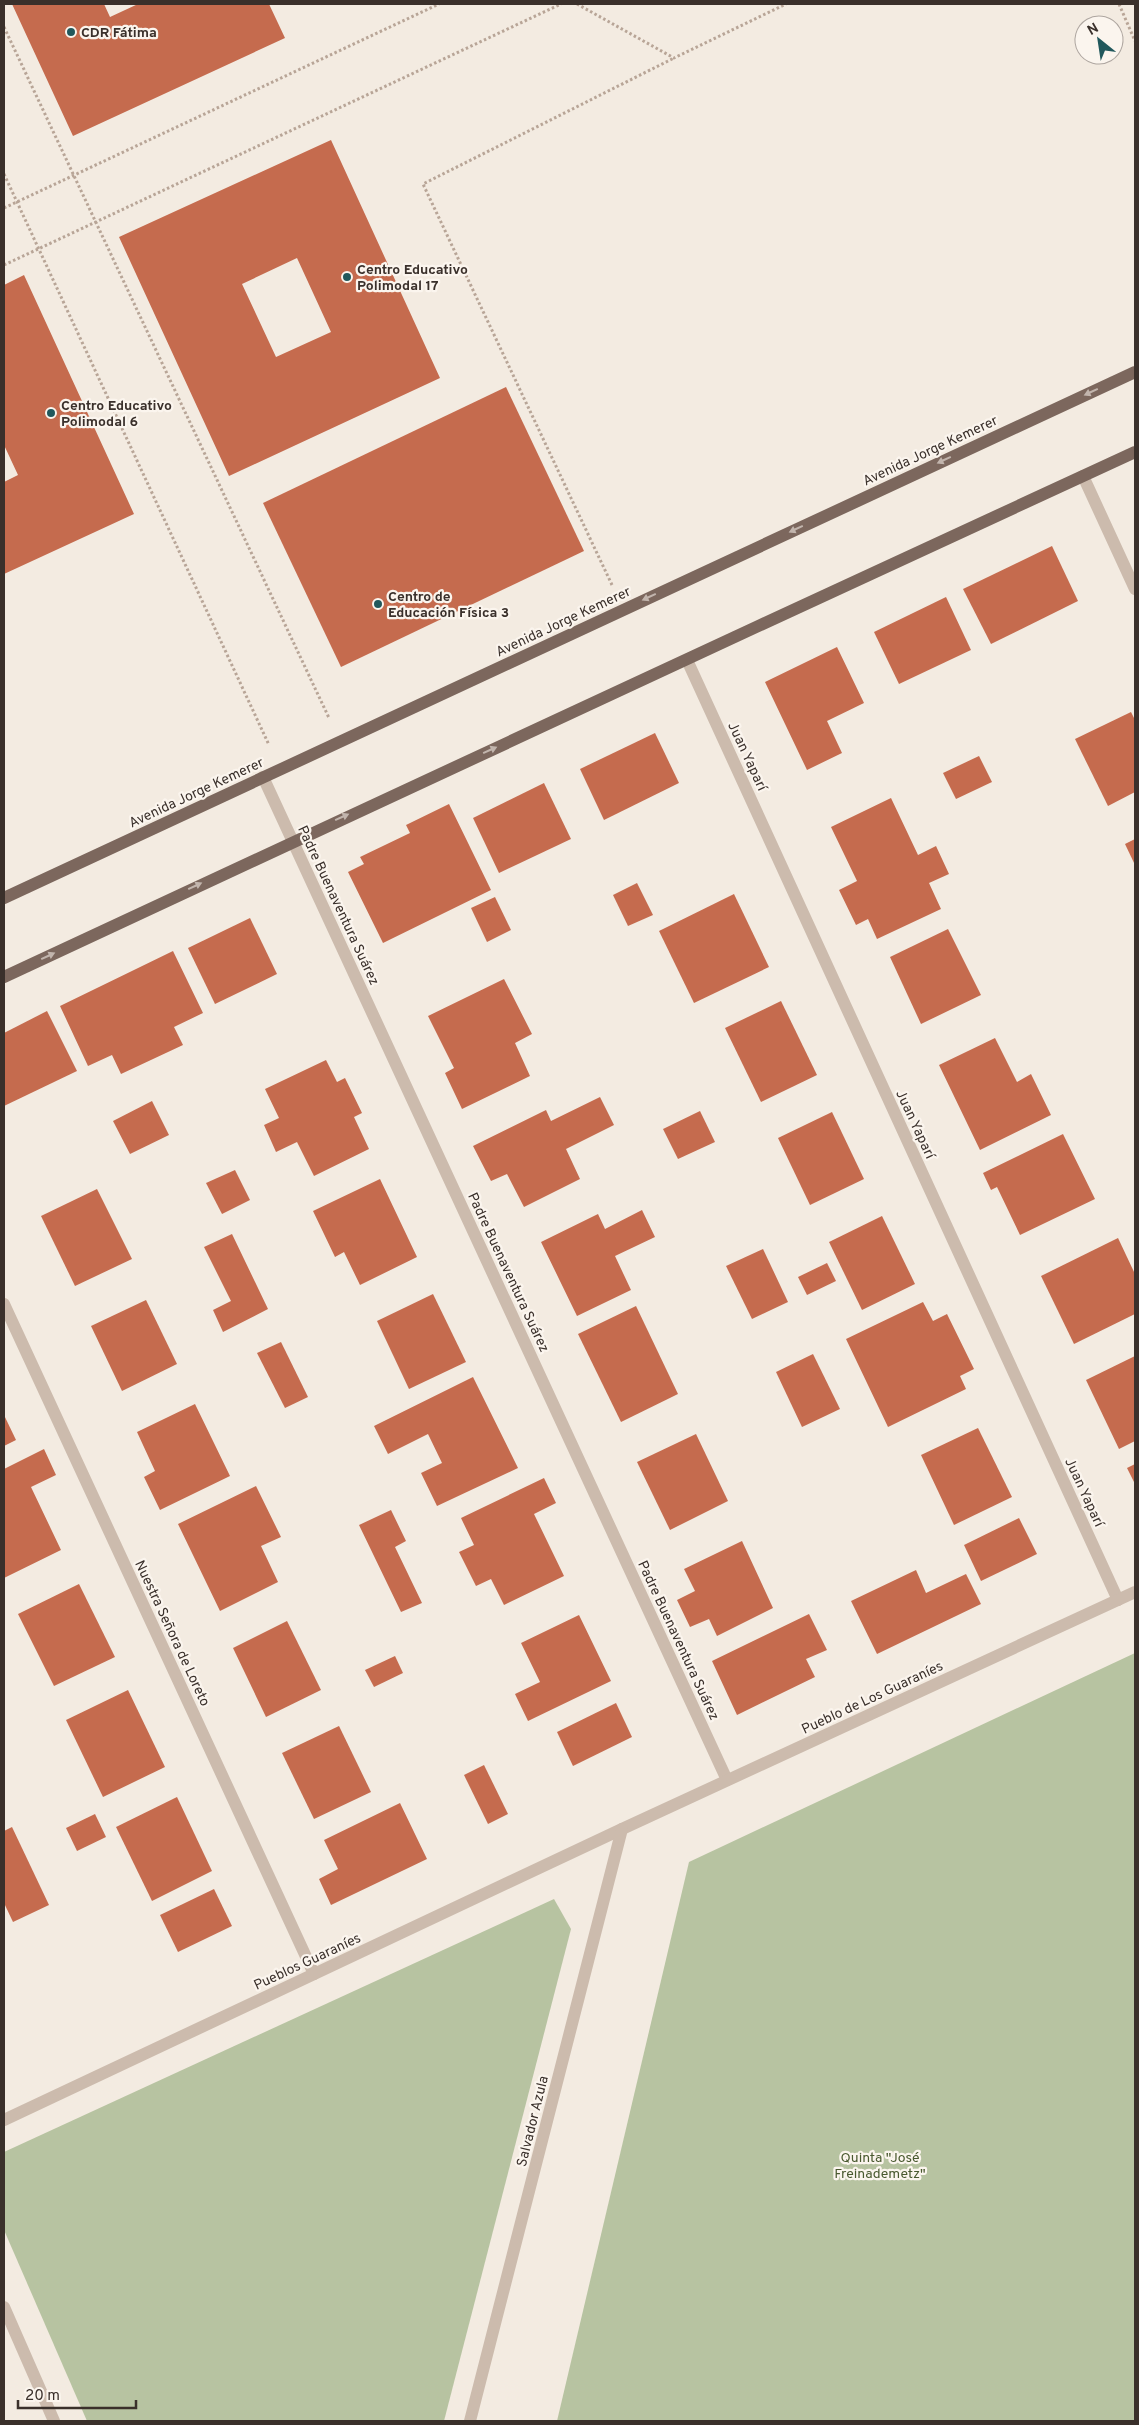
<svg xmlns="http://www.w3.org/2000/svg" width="1139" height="2425" viewBox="0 0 1139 2425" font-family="Overpass,sans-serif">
	<rect width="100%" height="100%" fill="#f3ebe1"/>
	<g fill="#b7c3a1">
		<path d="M 1135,1653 L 1135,2421 L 557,2421 L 689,1862 Z"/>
		<path d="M 554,1899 L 571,1929 L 444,2421 L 87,2421 L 4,2230 L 4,2152 Z"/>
	</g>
	<g fill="#c56b4e" fill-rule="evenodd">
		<path d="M 12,4 L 104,4 L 110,17 L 138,4 L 269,4 L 285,38 L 73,136 Z"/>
		<path d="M 331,140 L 440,378 L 229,476 L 119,237 ZM 297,258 L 331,332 L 276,357 L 242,284 Z"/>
		<path d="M 24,275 L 134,514 L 4,574 L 4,482 L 18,475 L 4,445 L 4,285 Z"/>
		<path d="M 506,387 L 584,551 L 341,667 L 263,503 Z"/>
		<path d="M 1052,546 L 1078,601 L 991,644 L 963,589 Z"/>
		<path d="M 946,597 L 971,650 L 899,684 L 874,632 Z"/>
		<path d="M 837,647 L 864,703 L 827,721 L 842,753 L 807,770 L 765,682 Z"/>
		<path d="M 1131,712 L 1135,720 L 1135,792 L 1108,806 L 1075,739 Z"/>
		<path d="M 655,733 L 679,783 L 604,820 L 580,769 Z"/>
		<path d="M 979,756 L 992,782 L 956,799 L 943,773 Z"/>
		<path d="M 544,783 L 571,839 L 499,873 L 473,818 Z"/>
		<path d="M 891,798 L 918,855 L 936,846 L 949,874 L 929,883 L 941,909 L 877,939 L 868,919 L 856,925 L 839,890 L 857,881 L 831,827 Z"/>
		<path d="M 449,804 L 491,890 L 383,943 L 348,872 L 364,864 L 360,857 L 410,833 L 406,825 Z"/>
		<path d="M 1135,839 L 1135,865 L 1125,844 Z"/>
		<path d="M 637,883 L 653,915 L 628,926 L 613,895 Z"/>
		<path d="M 734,894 L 769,967 L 694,1003 L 659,931 Z"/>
		<path d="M 495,897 L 511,930 L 487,942 L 471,908 Z"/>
		<path d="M 250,918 L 277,974 L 215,1004 L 188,948 Z"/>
		<path d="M 948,929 L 981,995 L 921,1024 L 890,957 Z"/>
		<path d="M 173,951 L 203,1013 L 174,1027 L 183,1045 L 121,1074 L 112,1055 L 88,1066 L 60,1006 Z"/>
		<path d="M 504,979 L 532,1034 L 515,1043 L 530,1076 L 462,1109 L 445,1073 L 454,1068 L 428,1016 Z"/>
		<path d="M 781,1001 L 817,1075 L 761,1102 L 725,1028 Z"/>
		<path d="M 47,1011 L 77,1071 L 4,1106 L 4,1033 Z"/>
		<path d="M 995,1038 L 1017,1082 L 1031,1074 L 1051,1115 L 980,1150 L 939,1065 Z"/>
		<path d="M 326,1060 L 337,1082 L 345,1078 L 362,1113 L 354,1117 L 369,1149 L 314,1176 L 297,1142 L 276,1152 L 264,1125 L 279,1118 L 265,1089 Z"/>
		<path d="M 600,1097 L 614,1125 L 566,1149 L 580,1179 L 524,1207 L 507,1174 L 491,1181 L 473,1146 L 546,1110 L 551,1121 Z"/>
		<path d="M 152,1101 L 169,1135 L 130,1154 L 113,1121 Z"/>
		<path d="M 700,1111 L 715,1142 L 678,1159 L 663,1129 Z"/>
		<path d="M 832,1112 L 864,1179 L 810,1205 L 778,1138 Z"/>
		<path d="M 1063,1134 L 1095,1199 L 1020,1235 L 997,1187 L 991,1190 L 983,1173 Z"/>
		<path d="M 235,1170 L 250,1200 L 222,1214 L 206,1183 Z"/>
		<path d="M 380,1179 L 417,1257 L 360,1285 L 344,1252 L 335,1257 L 313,1211 Z"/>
		<path d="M 97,1189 L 132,1259 L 75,1286 L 41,1216 Z"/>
		<path d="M 642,1210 L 655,1237 L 615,1256 L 631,1290 L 577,1316 L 541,1242 L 598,1214 L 605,1229 Z"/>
		<path d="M 882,1216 L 915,1284 L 862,1310 L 829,1242 Z"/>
		<path d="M 232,1234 L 268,1309 L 223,1332 L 213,1310 L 231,1301 L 204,1247 Z"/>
		<path d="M 1118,1238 L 1135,1274 L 1135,1314 L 1074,1344 L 1041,1276 Z"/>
		<path d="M 763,1249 L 788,1302 L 752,1319 L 726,1266 Z"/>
		<path d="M 827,1263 L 836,1281 L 807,1295 L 798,1277 Z"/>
		<path d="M 433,1294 L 466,1362 L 409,1389 L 377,1321 Z"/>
		<path d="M 146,1300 L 177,1364 L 122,1391 L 91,1326 Z"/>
		<path d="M 923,1302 L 933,1321 L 947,1314 L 974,1369 L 960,1376 L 966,1389 L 888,1427 L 846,1339 Z"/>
		<path d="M 636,1306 L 678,1394 L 621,1422 L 578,1334 Z"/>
		<path d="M 281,1342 L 308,1397 L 285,1408 L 257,1353 Z"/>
		<path d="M 813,1354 L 840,1409 L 802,1427 L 776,1372 Z"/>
		<path d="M 1135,1356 L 1135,1441 L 1119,1449 L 1086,1380 Z"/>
		<path d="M 473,1377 L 518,1468 L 437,1506 L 421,1473 L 442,1463 L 428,1434 L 388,1454 L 374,1426 Z"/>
		<path d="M 195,1404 L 230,1476 L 160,1510 L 144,1477 L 155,1471 L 137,1432 Z"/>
		<path d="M 4,1415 L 16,1440 L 4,1446 Z"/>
		<path d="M 978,1428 L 1012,1497 L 954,1525 L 921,1455 Z"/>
		<path d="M 696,1434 L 728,1501 L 670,1530 L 637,1462 Z"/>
		<path d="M 44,1449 L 56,1475 L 31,1487 L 61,1550 L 4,1578 L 4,1469 Z"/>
		<path d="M 1135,1464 L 1135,1484 L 1127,1468 Z"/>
		<path d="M 544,1478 L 556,1503 L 534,1514 L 564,1576 L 504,1605 L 491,1579 L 476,1586 L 459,1552 L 474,1545 L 461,1518 Z"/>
		<path d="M 256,1486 L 281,1537 L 261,1546 L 278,1582 L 220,1611 L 178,1524 Z"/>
		<path d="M 391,1510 L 406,1541 L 395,1547 L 422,1603 L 401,1612 L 359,1525 Z"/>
		<path d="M 1019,1518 L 1037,1554 L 981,1581 L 964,1545 Z"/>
		<path d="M 742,1541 L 773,1608 L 717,1636 L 709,1619 L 690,1627 L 677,1600 L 695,1591 L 684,1569 Z"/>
		<path d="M 916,1570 L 926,1593 L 966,1574 L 981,1604 L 877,1654 L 851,1601 Z"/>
		<path d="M 79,1584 L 115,1657 L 54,1686 L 18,1614 Z"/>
		<path d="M 809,1614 L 827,1650 L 806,1659 L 815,1677 L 737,1715 L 712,1661 Z"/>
		<path d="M 579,1615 L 611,1681 L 528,1721 L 515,1694 L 540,1682 L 521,1643 Z"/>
		<path d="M 287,1621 L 321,1690 L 266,1717 L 233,1648 Z"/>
		<path d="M 395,1656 L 403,1673 L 374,1687 L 365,1670 Z"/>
		<path d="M 128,1690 L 165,1767 L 103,1797 L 66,1720 Z"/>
		<path d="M 616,1703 L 632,1737 L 573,1766 L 557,1732 Z"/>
		<path d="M 339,1726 L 371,1792 L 314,1819 L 282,1753 Z"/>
		<path d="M 484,1765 L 508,1814 L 488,1824 L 464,1775 Z"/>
		<path d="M 177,1797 L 212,1871 L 152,1901 L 116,1827 Z"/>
		<path d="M 400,1803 L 427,1859 L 331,1905 L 319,1879 L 338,1869 L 324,1840 Z"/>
		<path d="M 95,1814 L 106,1837 L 77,1851 L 66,1828 Z"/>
		<path d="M 12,1827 L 49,1905 L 13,1922 L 4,1903 L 4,1831 Z"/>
		<path d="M 214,1889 L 232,1926 L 178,1952 L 160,1915 Z"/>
	</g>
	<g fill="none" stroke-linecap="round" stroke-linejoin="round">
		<g stroke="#b8a597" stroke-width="3" stroke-dasharray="2.5 2.5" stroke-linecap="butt">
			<path d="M 577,4 L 674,58 L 786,4"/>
			<path d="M 1119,4 L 1135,41"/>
			<path d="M 4,27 L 329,718"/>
			<path d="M 4,174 L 269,745"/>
			<path d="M 4,208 L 439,4"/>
			<path d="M 4,265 L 561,4"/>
			<path d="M 612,585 L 423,184 L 674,58"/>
		</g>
		<g stroke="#ccbbad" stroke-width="12">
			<path d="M 1083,476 L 1135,589"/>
			<path d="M 687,660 L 1118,1600"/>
			<path d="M 263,777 L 727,1780"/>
			<path d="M 4,1304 L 314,1974"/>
			<path d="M 4,2120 L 622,1829 L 1135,1592"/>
			<path d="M 4,2307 L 54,2421"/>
			<path d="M 470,2421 L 622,1829"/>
		</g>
		<g stroke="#7c675d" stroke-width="12">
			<path d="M 4,898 L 1135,372"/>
			<path d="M 4,977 C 379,799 758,627 1135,452"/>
		</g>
	</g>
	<defs><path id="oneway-solid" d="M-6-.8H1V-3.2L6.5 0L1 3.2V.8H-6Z" transform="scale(1.25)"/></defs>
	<g fill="#c2b5ad">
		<use href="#oneway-solid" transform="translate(1091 392) rotate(155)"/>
		<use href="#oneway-solid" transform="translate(944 460) rotate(155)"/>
		<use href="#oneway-solid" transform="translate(796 529) rotate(155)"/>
		<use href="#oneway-solid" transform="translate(649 597) rotate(155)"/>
		<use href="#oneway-solid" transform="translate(490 750) rotate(-24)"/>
		<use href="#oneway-solid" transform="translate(342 817) rotate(-24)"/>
		<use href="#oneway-solid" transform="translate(195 886) rotate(-25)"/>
		<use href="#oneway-solid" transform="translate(48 956) rotate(-25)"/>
	</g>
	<g fill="#21585c" stroke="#fbf5ee" stroke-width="2">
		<circle cx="71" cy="32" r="5"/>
		<circle cx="347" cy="277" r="5"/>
		<circle cx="51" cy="413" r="5"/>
		<circle cx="378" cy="604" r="5"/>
	</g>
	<g text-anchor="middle" stroke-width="4.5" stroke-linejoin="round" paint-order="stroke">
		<g font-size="14" font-weight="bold" fill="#3a302b" stroke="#fbf5ee" text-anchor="start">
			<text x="81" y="37">CDR Fátima</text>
			<text x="357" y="274">Centro Educativo<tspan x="357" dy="16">Polimodal 17</tspan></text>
			<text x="61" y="410">Centro Educativo<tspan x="61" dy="16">Polimodal 6</tspan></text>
			<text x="388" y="601">Centro de<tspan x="388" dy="16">Educación Física 3</tspan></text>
		</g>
		<g font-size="14" fill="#3a302b" stroke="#fbf5ee">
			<text transform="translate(930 450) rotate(-25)" y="5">Avenida Jorge Kemerer</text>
			<text transform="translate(563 621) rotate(-25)" y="5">Avenida Jorge Kemerer</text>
			<text transform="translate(748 756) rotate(65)" y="5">Juan Yaparí</text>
			<text transform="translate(196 792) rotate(-25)" y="5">Avenida Jorge Kemerer</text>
			<text transform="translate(339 905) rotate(65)" y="5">Padre Buenaventura Suárez</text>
			<text transform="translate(916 1124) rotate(65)" y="5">Juan Yaparí</text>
			<text transform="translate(509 1272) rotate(65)" y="5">Padre Buenaventura Suárez</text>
			<text transform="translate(1085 1492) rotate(65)" y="5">Juan Yaparí</text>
			<text transform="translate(173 1633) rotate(65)" y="5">Nuestra Señora de Loreto</text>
			<text transform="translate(679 1640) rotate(65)" y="5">Padre Buenaventura Suárez</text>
			<text transform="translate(872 1697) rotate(-25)" y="5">Pueblo de Los Guaraníes</text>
			<text transform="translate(307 1961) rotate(-25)" y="5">Pueblos Guaraníes</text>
			<text transform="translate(532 2121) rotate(-76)" y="5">Salvador Azula</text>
		</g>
		<g font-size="14" fill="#49592f" stroke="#fbf5ee">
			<text x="880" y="2162">Quinta "José<tspan x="880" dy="16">Freinademetz"</tspan></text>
		</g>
	</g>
	<rect width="1139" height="2425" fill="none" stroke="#3a302b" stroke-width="10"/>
	<g transform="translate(1099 40) rotate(330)"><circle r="24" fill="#fbf5ee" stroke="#aea6a0"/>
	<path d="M0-4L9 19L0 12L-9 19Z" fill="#21585c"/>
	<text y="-8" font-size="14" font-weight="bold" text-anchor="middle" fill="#3a302b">N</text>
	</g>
	<path d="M18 2400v8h118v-8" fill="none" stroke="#3a302b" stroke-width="2.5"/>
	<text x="25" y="2400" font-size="15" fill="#3a302b" stroke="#fbf5ee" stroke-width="4" paint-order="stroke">20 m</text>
</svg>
